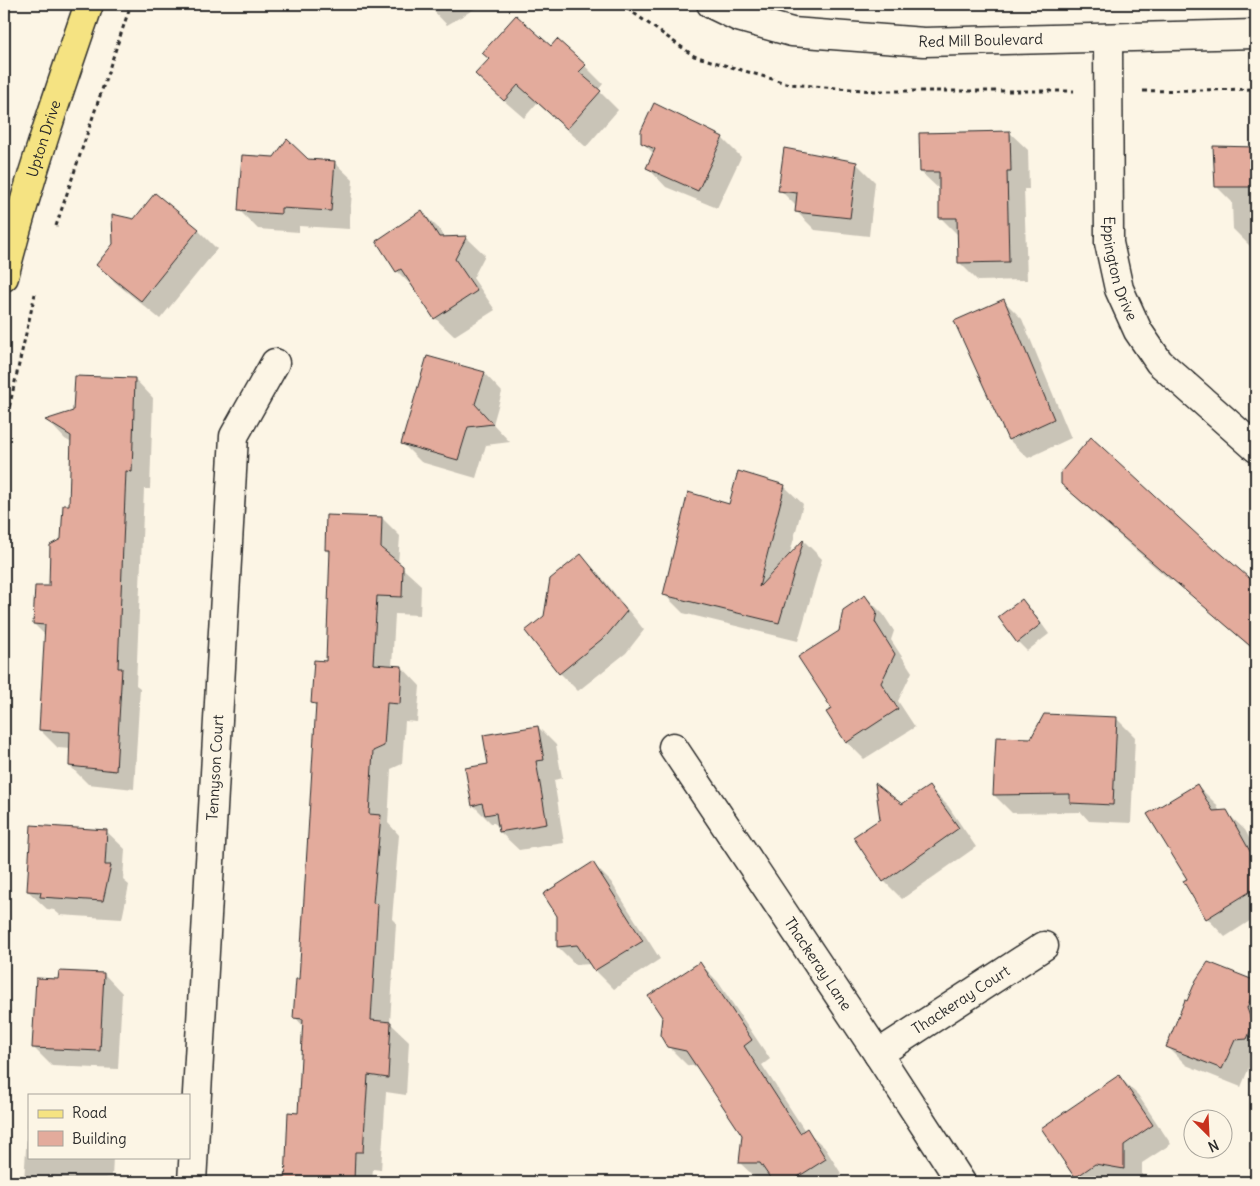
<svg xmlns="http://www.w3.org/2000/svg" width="1260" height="1186" viewBox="0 0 1260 1186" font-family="Delius,sans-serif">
	<rect width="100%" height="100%" fill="#fcf5e5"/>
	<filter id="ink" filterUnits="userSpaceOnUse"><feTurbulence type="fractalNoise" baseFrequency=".02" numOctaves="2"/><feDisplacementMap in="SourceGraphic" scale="10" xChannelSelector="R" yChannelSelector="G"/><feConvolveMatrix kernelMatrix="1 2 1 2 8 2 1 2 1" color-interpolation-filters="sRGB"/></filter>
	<g filter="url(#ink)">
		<g fill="#0003">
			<path d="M 427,4 L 483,4 L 447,25 Z"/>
			<path d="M 551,48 L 585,66 L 603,84 L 598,90 L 618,110 L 586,147 L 537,103 L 524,118 L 495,93 L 490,60 Z"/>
			<path d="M 1009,132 L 1028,150 L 1029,189 L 1024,189 L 1027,280 L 978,281 L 959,262 L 959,236 L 940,217 L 940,190 L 921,172 Z"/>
			<path d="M 722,138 L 741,157 L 717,208 L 666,187 L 648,168 L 654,154 L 643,143 Z"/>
			<path d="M 1214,148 L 1256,149 L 1256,248 L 1252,248 L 1233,229 L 1232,202 L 1216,186 Z"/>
			<path d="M 308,160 L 334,162 L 353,180 L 349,229 L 299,226 L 299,232 L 258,229 L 240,211 Z"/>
			<path d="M 857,164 L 875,182 L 869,236 L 815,230 L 796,211 L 797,207 L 780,190 Z"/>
			<path d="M 155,195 L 198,230 L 217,249 L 160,319 L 116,283 L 98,265 Z"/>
			<path d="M 422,212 L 440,230 L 445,238 L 466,237 L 485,255 L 473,278 L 495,310 L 454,336 L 435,318 L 416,290 L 397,271 L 377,241 Z"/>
			<path d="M 1004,301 L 1022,319 L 1071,438 L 1028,458 L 1009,440 L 956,322 Z"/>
			<path d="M 484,373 L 502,392 L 493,424 L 510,442 L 486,445 L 476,478 L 421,462 L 402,443 Z"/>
			<path d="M 135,379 L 153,398 L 150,489 L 144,489 L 136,685 L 140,688 L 134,789 L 88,784 L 70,766 L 71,749 L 58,748 L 40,730 L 45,635 L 34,624 L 50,587 L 70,507 L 72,443 L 65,439 L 48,421 L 74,412 Z"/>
			<path d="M 1062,483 L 1215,553 L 1216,551 L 1256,586 L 1256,652 L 1172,578 L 1170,580 L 1081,502 Z"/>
			<path d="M 784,486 L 803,504 L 789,557 L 804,541 L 822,559 L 798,641 L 683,613 L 664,594 L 730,506 Z"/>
			<path d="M 382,518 L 400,536 L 398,564 L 421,585 L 420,615 L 395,614 L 392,667 L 402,667 L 420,686 L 417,722 L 405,721 L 402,764 L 391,769 L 388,823 L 399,835 L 392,919 L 396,923 L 390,1023 L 409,1041 L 406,1095 L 386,1092 L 381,1170 L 373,1169 L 372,1182 L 286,1182 L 290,1114 L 300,1114 L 304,1027 L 295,1017 L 301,981 L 317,707 L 312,703 L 327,662 L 331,555 L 326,550 Z"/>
			<path d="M 581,556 L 599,574 L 644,630 L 626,653 L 578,691 L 560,673 L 545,616 Z"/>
			<path d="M 865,596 L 883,614 L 894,631 L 891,640 L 912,672 L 898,701 L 915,727 L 864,759 L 847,742 L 833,709 Z"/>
			<path d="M 1022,600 L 1031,609 L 1049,634 L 1027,651 L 1018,642 Z"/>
			<path d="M 1116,718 L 1135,737 L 1131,823 L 1089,821 L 1081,812 L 1012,813 L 994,795 L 1031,740 Z"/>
			<path d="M 538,727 L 556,745 L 562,778 L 554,780 L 564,843 L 519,850 L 500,832 L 500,828 L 494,823 L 491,823 L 473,805 Z"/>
			<path d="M 1197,785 L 1216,804 L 1220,812 L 1226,812 L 1245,830 L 1253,845 L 1256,843 L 1256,917 L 1225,937 L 1207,918 L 1185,882 L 1188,879 Z"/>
			<path d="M 929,787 L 948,806 L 976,847 L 902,899 L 884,881 L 902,806 Z"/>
			<path d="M 106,831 L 125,849 L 123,880 L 129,885 L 122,919 L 60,915 L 54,910 L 47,909 L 28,891 Z"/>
			<path d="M 593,864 L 611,882 L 660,959 L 614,989 L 595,970 L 591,964 L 576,965 L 558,947 Z"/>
			<path d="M 700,963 L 718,982 L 770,1059 L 762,1065 L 805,1131 L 806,1130 L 825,1148 L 844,1178 L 841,1179 L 843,1182 L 759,1181 L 740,1163 L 743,1134 L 699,1067 L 687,1065 L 668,1046 Z"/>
			<path d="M 1208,963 L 1256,983 L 1256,1058 L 1253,1058 L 1241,1087 L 1186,1065 L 1167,1046 L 1188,1003 Z"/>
			<path d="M 104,974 L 122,993 L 118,1069 L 52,1066 L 33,1047 L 60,980 Z"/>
			<path d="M 1119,1077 L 1138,1095 L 1171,1144 L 1142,1163 L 1142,1182 L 1081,1182 L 1076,1177 Z"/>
			<path d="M 28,1116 L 29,1157 L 113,1157 L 112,1178 L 107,1178 L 107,1182 L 24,1182 Z"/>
		</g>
		<g fill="#e3ab9c" stroke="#2b2b2b">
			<path d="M 516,15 L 551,46 L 557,39 L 586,65 L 579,72 L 601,91 L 567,129 L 518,85 L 504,101 L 475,74 L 489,59 L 482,53 Z"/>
			<path d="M 654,103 L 723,137 L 698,191 L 646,168 L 655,149 L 641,143 L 641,131 Z"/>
			<path d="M 1010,131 L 1011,171 L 1007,171 L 1009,262 L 958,263 L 957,218 L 939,218 L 939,172 L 920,172 L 919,133 Z"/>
			<path d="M 287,139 L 308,159 L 335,161 L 331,211 L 281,208 L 281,214 L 238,211 L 242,155 L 274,157 Z"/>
			<path d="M 1213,146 L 1256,147 L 1256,187 L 1215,187 Z"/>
			<path d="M 784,148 L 857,162 L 850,218 L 795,212 L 797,193 L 778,191 Z"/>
			<path d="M 155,193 L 199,229 L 141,301 L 96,265 L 113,244 L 112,214 L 134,219 Z"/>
			<path d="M 422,210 L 439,237 L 467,236 L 455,259 L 477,291 L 434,319 L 401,269 L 396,272 L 376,241 Z"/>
			<path d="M 1004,299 L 1054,419 L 1008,440 L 954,321 Z"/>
			<path d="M 427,356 L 485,372 L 475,404 L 493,424 L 468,427 L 458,460 L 401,444 Z"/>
			<path d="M 75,376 L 135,378 L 132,472 L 126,471 L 118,668 L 122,668 L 116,771 L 69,766 L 70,732 L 39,730 L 45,625 L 33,624 L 35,586 L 49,586 L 50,545 L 61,539 L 63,505 L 69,505 L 71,436 L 45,420 L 73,411 Z"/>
			<path d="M 1091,437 L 1215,551 L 1216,549 L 1256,584 L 1256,651 L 1061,484 L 1061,472 Z"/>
			<path d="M 738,471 L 785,485 L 759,587 L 804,539 L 779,623 L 663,595 L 688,492 L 729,504 Z"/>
			<path d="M 326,515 L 382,517 L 381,548 L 403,566 L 402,597 L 377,596 L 373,664 L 402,666 L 400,704 L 387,703 L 384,746 L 373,751 L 369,814 L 381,815 L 373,903 L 378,904 L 371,1020 L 391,1022 L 388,1078 L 368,1075 L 363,1152 L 355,1152 L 354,1182 L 285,1182 L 288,1112 L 298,1113 L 303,1019 L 293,1018 L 296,979 L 299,979 L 316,704 L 311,703 L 314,660 L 326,661 L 330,550 L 325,550 Z"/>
			<path d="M 581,554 L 627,611 L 607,635 L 559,674 L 525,631 L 544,616 L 550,579 Z"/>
			<path d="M 865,595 L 877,612 L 875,622 L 895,654 L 881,683 L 898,709 L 846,743 L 826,712 L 832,709 L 798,657 L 839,631 L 843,610 Z"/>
			<path d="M 1022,599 L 1041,624 L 1017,643 L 998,617 Z"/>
			<path d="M 1044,714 L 1117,717 L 1113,805 L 1070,803 L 1070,794 L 993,795 L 996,737 L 1031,738 Z"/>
			<path d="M 538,726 L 544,760 L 536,761 L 547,824 L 499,832 L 496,813 L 485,815 L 482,803 L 472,806 L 465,768 L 488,764 L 483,735 Z"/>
			<path d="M 875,783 L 902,804 L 929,786 L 959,828 L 883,882 L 853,837 L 880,819 Z"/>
			<path d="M 1197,784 L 1213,811 L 1227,810 L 1256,862 L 1256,888 L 1206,919 L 1183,881 L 1187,879 L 1147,814 Z"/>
			<path d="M 31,825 L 107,830 L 105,865 L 111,865 L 103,901 L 40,897 L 41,892 L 27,891 Z"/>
			<path d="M 593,862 L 643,941 L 594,971 L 577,945 L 557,947 L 557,916 L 543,894 Z"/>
			<path d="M 700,962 L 752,1040 L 744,1046 L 800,1133 L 807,1128 L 826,1159 L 790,1182 L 773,1182 L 760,1163 L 739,1163 L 742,1135 L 686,1051 L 667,1047 L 660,1035 L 662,1017 L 648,996 Z"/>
			<path d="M 1208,962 L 1256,981 L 1256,985 L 1247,1008 L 1253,1025 L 1247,1039 L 1235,1040 L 1222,1069 L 1166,1047 L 1185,1000 L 1187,1001 L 1196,980 Z"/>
			<path d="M 59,971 L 104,973 L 100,1051 L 32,1048 L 36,978 L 58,979 Z"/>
			<path d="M 1119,1075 L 1153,1125 L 1124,1145 L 1124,1169 L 1095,1164 L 1075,1178 L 1041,1128 Z"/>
		</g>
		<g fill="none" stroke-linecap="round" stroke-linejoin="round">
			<g stroke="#2b2b2b" stroke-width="31">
				<g id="minor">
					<path id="s1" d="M 711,4 L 738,17 L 792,32 L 924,42 L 1256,34"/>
					<path id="s2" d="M 1108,38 L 1109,243 L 1119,289 L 1138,331 L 1159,362 L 1256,448"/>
					<path id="s3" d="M 673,747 L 878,1054 L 961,1182"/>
					<path id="s4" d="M 878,1054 L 1044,946"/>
					<path id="s5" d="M 192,1182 L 234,436 L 275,363"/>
				</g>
			</g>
			<g stroke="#2b2b2b" stroke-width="31">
				<g id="major">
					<path id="s6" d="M 4,277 C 27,184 58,94 89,4"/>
				</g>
			</g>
			<g stroke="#2b2b2b" stroke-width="3" stroke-dasharray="4 4" stroke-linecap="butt">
				<path d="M 621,4 L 694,56 L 789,84 L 874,91 L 1074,91"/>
				<path d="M 1143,91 L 1256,89"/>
				<path d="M 56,226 L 131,4"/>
				<path d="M 4,430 L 35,294"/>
			</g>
			<use href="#minor" stroke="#fcf5e5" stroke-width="28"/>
			<use href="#major" stroke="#f5e382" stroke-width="28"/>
		</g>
	</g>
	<g text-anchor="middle" stroke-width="4.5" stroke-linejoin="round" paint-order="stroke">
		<g font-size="15" fill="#2b2b2b" stroke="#fcf5e5">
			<text dy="5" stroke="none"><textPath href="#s1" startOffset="275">Red Mill Boulevard</textPath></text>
			<text dy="5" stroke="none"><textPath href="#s6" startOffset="144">Upton Drive</textPath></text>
			<text dy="5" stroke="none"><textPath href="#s2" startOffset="232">Eppington Drive</textPath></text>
			<text dy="5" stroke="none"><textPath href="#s5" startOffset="415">Tennyson Court</textPath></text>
			<text dy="5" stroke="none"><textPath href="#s3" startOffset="261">Thackeray Lane</textPath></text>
			<text dy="5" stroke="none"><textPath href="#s4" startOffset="99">Thackeray Court</textPath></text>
		</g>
	</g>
	<rect width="1260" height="1186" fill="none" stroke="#fcf5e5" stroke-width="20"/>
	<rect x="10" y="10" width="1240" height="1166" fill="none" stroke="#2b2b2b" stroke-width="2" filter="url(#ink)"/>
	<rect x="28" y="1094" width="162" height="65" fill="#fcf5e5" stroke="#a8a49b"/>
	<rect x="38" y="1110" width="25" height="8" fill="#f5e382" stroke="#a8a49b"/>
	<text x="72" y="1118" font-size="15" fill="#2b2b2b">Road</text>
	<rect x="38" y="1131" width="25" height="15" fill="#e3ab9c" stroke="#a8a49b"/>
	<text x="72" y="1144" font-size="15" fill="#2b2b2b">Building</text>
	<g transform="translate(1208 1134) rotate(156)"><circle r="24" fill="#fcf5e5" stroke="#a8a49b"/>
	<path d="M0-4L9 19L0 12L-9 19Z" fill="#c8321e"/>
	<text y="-8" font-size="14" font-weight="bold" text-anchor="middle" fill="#2b2b2b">N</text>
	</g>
</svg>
